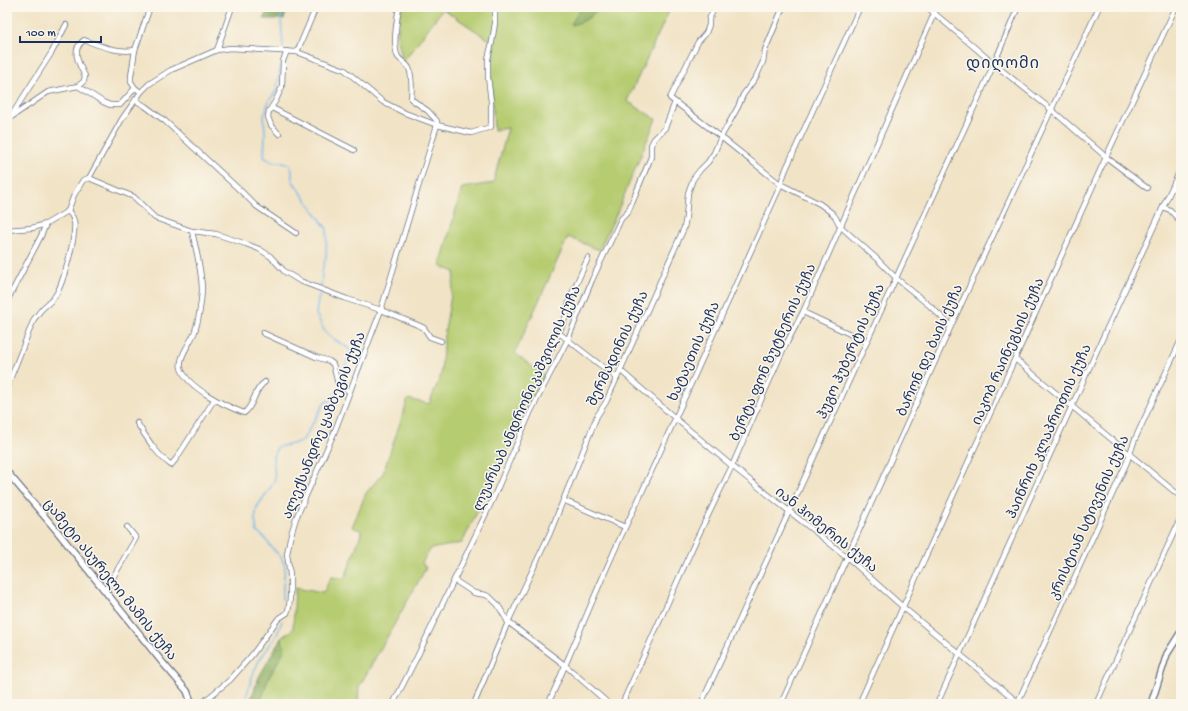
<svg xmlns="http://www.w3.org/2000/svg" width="1188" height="711" viewBox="0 0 1188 711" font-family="'Gochi Hand','Noto Sans Georgian',sans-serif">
	<rect width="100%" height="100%" fill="#fbf7ec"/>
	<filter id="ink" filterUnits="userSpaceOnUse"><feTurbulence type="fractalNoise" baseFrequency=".025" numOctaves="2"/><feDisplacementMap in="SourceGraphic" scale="8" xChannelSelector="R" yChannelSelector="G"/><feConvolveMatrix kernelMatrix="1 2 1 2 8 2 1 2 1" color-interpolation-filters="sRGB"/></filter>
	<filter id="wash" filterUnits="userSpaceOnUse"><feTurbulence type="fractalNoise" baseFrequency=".012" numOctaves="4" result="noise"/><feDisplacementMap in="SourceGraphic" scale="16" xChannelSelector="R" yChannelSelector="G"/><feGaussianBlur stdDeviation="0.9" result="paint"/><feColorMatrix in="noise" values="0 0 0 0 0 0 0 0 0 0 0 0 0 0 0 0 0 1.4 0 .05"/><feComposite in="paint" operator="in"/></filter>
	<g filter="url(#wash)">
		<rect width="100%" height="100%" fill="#f1e3c6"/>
		<path fill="#b6cc71" stroke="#687e68" d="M 401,7 L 581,7 L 572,25 L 595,12 L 599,7 L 671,7 L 627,101 L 656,119 L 615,217 L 599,250 L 568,237 L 515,353 L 544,376 L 462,543 L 430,549 L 422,563 L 426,568 L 359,687 L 358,704 L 260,704 L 268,679 L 285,649 L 281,638 L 293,629 L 295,588 L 323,593 L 331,577 L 345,578 L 362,531 L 352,527 L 366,493 L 383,473 L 408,399 L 429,404 L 441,375 L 444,336 L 455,272 L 440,266 L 462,188 L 493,183 L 508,128 L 494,130 L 490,64 L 494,43 L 443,9 L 403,62 L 397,36 Z"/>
		<g fill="#90b063" stroke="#567060">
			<path d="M 270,7 L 288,7 L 286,12 L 284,19 L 263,19 Z"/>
			<path d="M 581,7 L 599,7 C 591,18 584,22 571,25 Z"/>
			<path d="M 281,638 L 285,649 L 268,679 L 260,704 L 249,704 L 259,677 Z"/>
		</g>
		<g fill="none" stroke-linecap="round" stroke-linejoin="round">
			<g stroke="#77b9ec" stroke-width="1.5">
				<path d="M 283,48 L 281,18 L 284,7"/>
				<path d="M 281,65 L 276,91 L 269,101 L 264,116 L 265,133 L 264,157 L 273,162 L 283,162 L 289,164 L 292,170 L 292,180 L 327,229 L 326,256 L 322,272 L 321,291 L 318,300 L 316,314 L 325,332 L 329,336 L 348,348 L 351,352 L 344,368 L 342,384 L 335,396 L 331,400 L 325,402 L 303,440 L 293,444 L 277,447 L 273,457 L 275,479 L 270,488 L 257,507 L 255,519 L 257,532 L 265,538 L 271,547 L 281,557 L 285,566 L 282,599"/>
				<path d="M 244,704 L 254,671 L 260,659 L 277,635 L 282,621"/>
			</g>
		</g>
	</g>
	<g filter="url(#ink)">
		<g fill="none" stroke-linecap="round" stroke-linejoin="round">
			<g stroke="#666e82" stroke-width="6">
				<g id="minor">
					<path d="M 715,7 L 709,19 L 709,25 L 706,33 L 698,42 L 670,98 L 721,137 L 780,184 L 820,204 L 832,213 L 836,218 L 840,226 L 877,259 L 896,278 L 930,306 L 951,326"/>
					<path d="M 927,7 L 994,64 L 1052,110 L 1106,157 L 1147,188"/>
					<path d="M 217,50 L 232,7"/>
					<path d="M 297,52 L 316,7"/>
					<path d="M 78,86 L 84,81 L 85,76 C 79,64 70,50 84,40 C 101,46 117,53 135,50"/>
					<path d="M 141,92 L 135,88 L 131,82 L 131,76 L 135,50 L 150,7"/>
					<path d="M 135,100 L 145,106 L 165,121 L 244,194 L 256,206 L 296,233"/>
					<path d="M 272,108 L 354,150"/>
					<path d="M 11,116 L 52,52 L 66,25"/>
					<path d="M 7,120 L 48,92 L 78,86 L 103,102 L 110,105 L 120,105 L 135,88"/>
					<path d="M 279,134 L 271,125 L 268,117 L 269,111 L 276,100 L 282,87 L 283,61 L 287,51"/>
					<path d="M 89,178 L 134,197 L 155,218 L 192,231 L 216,234 L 246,244 L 259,249 L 270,256 L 285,272 L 300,281 L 347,299 L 381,310 L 420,326 L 424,328 L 430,337 L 441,341"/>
					<path d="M 1163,207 L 1170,210 L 1181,222"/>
					<path d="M 7,230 L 32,228 L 46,224 L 68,211 L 74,195 L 83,180 L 89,178 L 122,119 L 141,92 L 149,84 L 171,70 L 217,50 L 230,48 L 297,52 L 345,70 L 383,102 L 405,113 L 437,125 L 471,133 L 491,127 L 491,102 L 488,77 L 488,59 L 492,42 L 495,23 L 495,7"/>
					<path d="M 192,231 C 196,250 202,271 202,291 C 201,304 199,319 195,331 C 192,341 178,357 181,368 C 187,388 226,406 244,413 C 255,405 253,390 265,382"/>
					<path d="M 7,301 L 41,236 L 46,224"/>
					<path d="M 803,312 L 867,342"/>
					<path d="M 263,333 L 316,357 L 329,361 L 333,364 L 338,384 L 350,392"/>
					<path d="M 559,333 L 617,378"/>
					<path d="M 547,358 L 559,333 L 566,316 L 570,298 L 588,258"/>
					<path d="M 1015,359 L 1181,497"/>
					<path d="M 620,370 L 675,418 L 732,466 L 847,557 L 904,608 L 1020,704"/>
					<path d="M 7,387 L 34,319 C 37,316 39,312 42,309 C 46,305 52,301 55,296 C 63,285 77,234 74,221 C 73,217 71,214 68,211"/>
					<path d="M 137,423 C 147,438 156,454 171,465 L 176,459 L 214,400"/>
					<path d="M 563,500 L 625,527"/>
					<path d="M 454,580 L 474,593 L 486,595 L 491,598 L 498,605 L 508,622 L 566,666 L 609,704"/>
					<path d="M 105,591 L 136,538 L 127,527"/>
					<path d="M 197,704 L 202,703 L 230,680 L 252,655 L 278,619 L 287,613 L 289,607 L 290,598 L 290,575 L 287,554 L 290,538 L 296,518 L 334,433 L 381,310 L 437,125 L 437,121 L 428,111 L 411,99 C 412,91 412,76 409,68 C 407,64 401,61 398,57 C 392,46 397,19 399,7"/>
					<path d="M 393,704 L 417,657 L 492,501 L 530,413 L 568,339 L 592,280 L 614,234 L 621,219 L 628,212 L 651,157 L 651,145 L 654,139 L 665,128 L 675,102"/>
					<path d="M 474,704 L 508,622 L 550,533 L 597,416 L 606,402 L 684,228 L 686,217 L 688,193 L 693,179 L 700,170 L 708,162 L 714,153 L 721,137 L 738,107 L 743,95 L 756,77 L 763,62 L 765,50 L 783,7"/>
					<path d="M 548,704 C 579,637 604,568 637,503 L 778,191 L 786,169 L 860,7"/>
					<path d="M 622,704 L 696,540 L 732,466 L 783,350 L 803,312 L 937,7"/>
					<path d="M 701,704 L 994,64 L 1018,7"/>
					<path d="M 781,704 L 951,326 L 1099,7"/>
					<path d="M 859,704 L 1106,157 L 1176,7"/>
					<path d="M 937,704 L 1104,335 L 1181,168"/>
					<path d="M 1017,704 L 1127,462 L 1135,439 L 1181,340"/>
					<path d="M 1096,704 L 1181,517"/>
				</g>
			</g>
			<g stroke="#666e82" stroke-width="8">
				<g id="tertiary">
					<path d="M 7,472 L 57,531 L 162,662 L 187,691 L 192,704"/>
					<path d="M 1151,704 L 1167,654 L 1181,632"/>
				</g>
			</g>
			<use href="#minor" stroke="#fff" stroke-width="4.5"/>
			<use href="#tertiary" stroke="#fff" stroke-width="5.5"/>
		</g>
	</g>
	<g text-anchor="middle" stroke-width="3" stroke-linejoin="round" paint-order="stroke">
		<g font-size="14" fill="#1b2f5e" stroke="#fbf7ec">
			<text transform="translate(617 348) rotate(-65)" y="5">შერმადინის ქუჩა</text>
			<text transform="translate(929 350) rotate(-66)" y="5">ბარონ დე ბაის ქუჩა</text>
			<text transform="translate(693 351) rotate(-66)" y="5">ხატაეთის ქუჩა</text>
			<text transform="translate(850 351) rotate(-66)" y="5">ჰუგო ჰუბერტის ქუჩა</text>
			<text transform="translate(1007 351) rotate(-66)" y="5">იაკობ რაინეგსის ქუჩა</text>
			<text transform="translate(772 352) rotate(-66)" y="5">ბერტა ფონ ზუტნერის ქუჩა</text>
			<text transform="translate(526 398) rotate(-66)" y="5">ლუარსაბ ანდრონიკაშვილის ქუჩა</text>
			<text transform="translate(323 425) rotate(-68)" y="5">ალექსანდრე ყაზბეგის ქუჩა</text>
			<text transform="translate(1048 431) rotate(-66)" y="5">ჰაინრიხ კლაპროთის ქუჩა</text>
			<text transform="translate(1088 517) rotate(-66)" y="5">კრისტიან სტივენის ქუჩა</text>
			<text transform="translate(827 529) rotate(39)" y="5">იან ჰომერის ქუჩა</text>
			<text transform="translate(111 579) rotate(51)" y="5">ცამეტი ასურელი მამის ქუჩა</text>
		</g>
		<g font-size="16" letter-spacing="1" fill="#1b2f5e" stroke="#fbf7ec">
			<text x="1003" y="68">დიღომი</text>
		</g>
	</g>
	<rect width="1188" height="711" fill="none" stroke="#fbf7ec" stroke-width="24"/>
	<path d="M20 36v6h81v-6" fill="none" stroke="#1b2f5e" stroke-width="2"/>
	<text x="26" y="36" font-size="12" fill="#1b2f5e" stroke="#fbf7ec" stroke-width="3" paint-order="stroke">100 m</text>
</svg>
